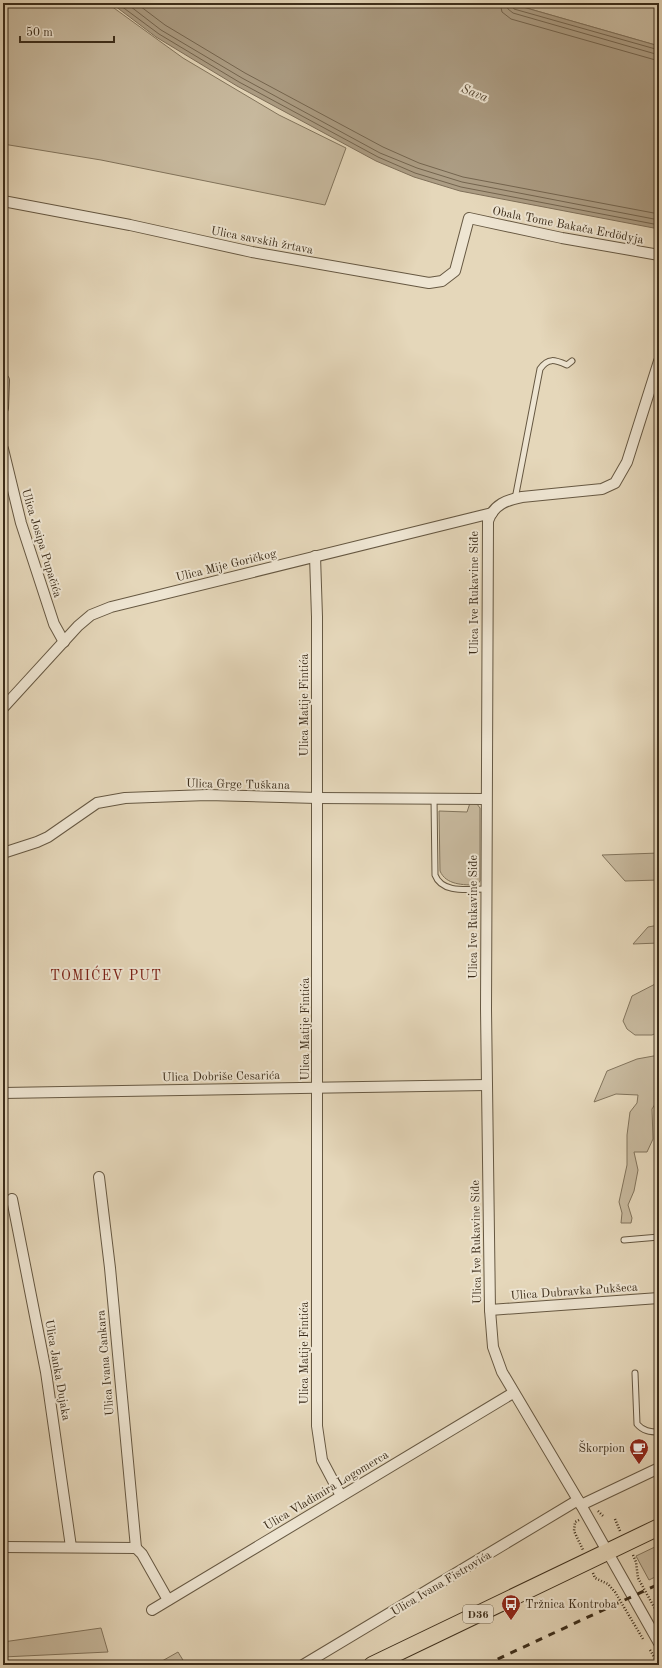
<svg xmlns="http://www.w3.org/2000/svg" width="662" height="1668" viewBox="0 0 662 1668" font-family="'Old Standard TT',serif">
	<rect width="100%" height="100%" fill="#e5d7ba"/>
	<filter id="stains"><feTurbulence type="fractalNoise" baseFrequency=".005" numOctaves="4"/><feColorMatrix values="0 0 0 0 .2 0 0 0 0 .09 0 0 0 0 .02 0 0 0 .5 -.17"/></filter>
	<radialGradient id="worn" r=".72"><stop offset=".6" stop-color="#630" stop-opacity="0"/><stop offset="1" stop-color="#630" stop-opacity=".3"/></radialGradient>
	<g fill="#c8ba9f" stroke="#82745c">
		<path d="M 3,3 L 107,3 L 183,58 L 279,115 L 346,148 L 325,205 L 101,160 L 3,144 Z"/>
		<path d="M 509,3 L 659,3 L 659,46 Z"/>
		<path d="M 470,803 L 477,804 L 480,808 L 480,881 L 477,885 C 463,885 446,885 440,871 L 439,811 L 467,812 Z"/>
		<path d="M 659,853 L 659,880 L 625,881 L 602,855 Z"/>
		<path d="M 659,925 L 659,943 L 633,944 L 648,927 Z"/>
		<path d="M 659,982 L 659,1032 L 652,1035 L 635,1035 L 627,1029 L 623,1021 L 632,996 Z"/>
		<path d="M 659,1055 L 659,1098 L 652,1109 L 653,1139 L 647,1152 L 634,1152 L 638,1170 L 634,1191 L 628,1205 L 632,1218 L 631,1223 L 621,1223 L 622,1213 L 619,1202 L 627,1165 L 627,1135 L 630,1112 L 637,1103 L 638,1095 L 616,1094 L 594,1102 L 607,1071 L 637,1059 Z"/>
		<path d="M 659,1545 L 659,1575 L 649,1580 L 636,1556 Z"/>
		<path d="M 101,1628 L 108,1652 L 3,1657 L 3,1642 Z"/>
		<path d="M 178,1652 L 186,1665 L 155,1665 Z"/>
	</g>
	<path fill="#ac9d84" stroke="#7f705a" d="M 111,3 L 509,3 L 659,46 L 659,229 L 460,191 L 414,177 L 376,161 L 237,86 L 156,37 Z"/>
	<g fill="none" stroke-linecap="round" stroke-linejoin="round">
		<g stroke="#74654f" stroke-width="1">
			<path d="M 117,3 L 159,34 L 239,82 L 378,157 L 415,173 L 461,187 L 659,225"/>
			<path d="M 126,3 L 161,30 L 242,78 L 380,153 L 417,168 L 462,182 L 659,220"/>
			<path d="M 136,3 L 165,25 L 245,73 L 383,147 L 419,163 L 463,177 L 659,214"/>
			<path d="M 500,3 L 502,12 L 511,19 L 659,61"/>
			<path d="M 506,3 L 508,9 L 513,13 L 659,55"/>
			<path d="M 511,3 L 514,9 L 659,50"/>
		</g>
		<g stroke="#665842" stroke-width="7">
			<g id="lane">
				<path d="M 515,499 L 540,369 C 548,357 555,360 567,365 L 572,361"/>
				<path d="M 434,798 L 435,875 C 442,894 469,889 486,889"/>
				<path d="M 624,1240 L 659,1237"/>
				<path d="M 635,1373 L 637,1424 C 643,1431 650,1432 659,1432"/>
			</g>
		</g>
		<g stroke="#665842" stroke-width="12">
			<g id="street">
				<path d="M 3,201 L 130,225 L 252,252 L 429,283 L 442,281 L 455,271 L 469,218 L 562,238 L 659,255"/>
				<path d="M 659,361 L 627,462 L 615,483 L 602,489 L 522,497 C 507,500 494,504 488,521 L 486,1009 L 490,1310 L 493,1347 L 502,1372 L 581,1505 L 659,1643"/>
				<path d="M 3,408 L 4,380"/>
				<path d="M 3,449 L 21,523 L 54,624 L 64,642"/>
				<path d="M 315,556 L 317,617 L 317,1426 L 322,1460 L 341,1496"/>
				<path d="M 3,708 L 78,626 L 91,615 L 111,607 L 492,513"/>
				<path d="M 3,853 L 37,842 L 48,837 L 97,803 L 125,798 L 207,795 L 317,798 L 486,799"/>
				<path d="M 3,1093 L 487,1085"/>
				<path d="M 99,1177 L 110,1268 L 136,1548"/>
				<path d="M 12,1199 L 46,1372 L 71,1547"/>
				<path d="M 490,1310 L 659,1298"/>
				<path d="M 581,1505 L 659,1468"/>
				<path d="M 3,1547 L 136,1548 L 142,1554 L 168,1600"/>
				<path d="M 152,1610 L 513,1393"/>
				<path d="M 303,1665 L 578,1500"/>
			</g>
		</g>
		<g stroke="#3c2d1a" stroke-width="18">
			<path id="primary" d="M 372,1665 L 659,1527"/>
		</g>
		<g stroke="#3c2d1a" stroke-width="2.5" stroke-dasharray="1 2" stroke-linecap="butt">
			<path d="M 598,1511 L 604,1517"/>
			<path d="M 615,1519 L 620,1531"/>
			<path d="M 579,1520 L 575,1522 L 574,1531 L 583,1550"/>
			<path d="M 633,1555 L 636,1562 L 638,1578 L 659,1616"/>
			<path d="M 593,1573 L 595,1578 L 608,1584 L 615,1592 L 643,1639"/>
			<path d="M 650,1650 L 659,1665"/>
		</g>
		<use href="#lane" stroke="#eee5d2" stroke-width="5"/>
		<use href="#street" stroke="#eee5d2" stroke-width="10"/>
		<use href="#primary" stroke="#e5d7ba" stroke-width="16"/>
		<path stroke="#3c2d1a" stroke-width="3" stroke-dasharray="7 7" stroke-linecap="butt" d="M 485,1665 L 659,1584"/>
	</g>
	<defs>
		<g id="cafe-pin" transform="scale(1)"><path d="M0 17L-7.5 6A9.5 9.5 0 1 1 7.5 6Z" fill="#8f2418" stroke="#eee5d2"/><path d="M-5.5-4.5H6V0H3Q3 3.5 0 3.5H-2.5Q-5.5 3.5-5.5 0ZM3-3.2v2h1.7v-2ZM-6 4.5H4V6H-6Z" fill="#fff"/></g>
		<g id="bus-pin" transform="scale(1)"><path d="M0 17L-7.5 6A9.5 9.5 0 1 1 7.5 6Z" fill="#8f2418" stroke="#eee5d2"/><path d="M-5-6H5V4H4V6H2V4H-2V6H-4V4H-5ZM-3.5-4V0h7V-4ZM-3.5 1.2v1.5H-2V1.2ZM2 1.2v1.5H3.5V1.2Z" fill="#fff"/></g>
	</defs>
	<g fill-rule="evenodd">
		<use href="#cafe-pin" x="639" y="1448"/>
		<use href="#bus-pin" x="511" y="1604"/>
	</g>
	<g text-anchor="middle" stroke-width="4" stroke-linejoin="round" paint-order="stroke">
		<rect fill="#eee5d2" stroke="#716451" stroke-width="1" x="463" y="1605" width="30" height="18" rx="3"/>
		<g font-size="11" font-weight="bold" fill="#3c2d1a">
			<text x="478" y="1618">D36</text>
		</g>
		<g font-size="12" fill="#3c2d1a" stroke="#eee5d2">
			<text transform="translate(568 225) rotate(11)" y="4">Obala Tome Bakača Erdödyja</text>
			<text transform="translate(262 240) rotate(11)" y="4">Ulica savskih žrtava</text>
			<text transform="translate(42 543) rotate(73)" y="4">Ulica Josipa Pupačića</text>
			<text transform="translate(226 565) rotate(-14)" y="4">Ulica Mije Goričkog</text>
			<text transform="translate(474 593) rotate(-90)" y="4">Ulica Ive Rukavine Siđe</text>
			<text transform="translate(304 705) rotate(-90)" y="4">Ulica Matije Fintića</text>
			<text transform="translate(238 784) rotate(1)" y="4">Ulica Grge Tuškana</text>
			<text transform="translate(473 917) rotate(-90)" y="4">Ulica Ive Rukavine Siđe</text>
			<text transform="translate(305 1029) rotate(-90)" y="4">Ulica Matije Fintića</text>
			<text transform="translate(221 1076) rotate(-1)" y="4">Ulica Dobriše Cesarića</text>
			<text transform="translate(476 1242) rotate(-91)" y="4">Ulica Ive Rukavine Siđe</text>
			<text transform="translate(574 1291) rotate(-4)" y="4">Ulica Dubravka Pukšeca</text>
			<text transform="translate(304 1353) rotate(-90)" y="4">Ulica Matije Fintića</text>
			<text transform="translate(105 1363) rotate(-95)" y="4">Ulica Ivana Cankara</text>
			<text transform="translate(58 1370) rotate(80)" y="4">Ulica Janka Dujaka</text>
			<text transform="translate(326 1490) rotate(-31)" y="4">Ulica Vladimira Logomerca</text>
			<text transform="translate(441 1583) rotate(-31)" y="4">Ulica Ivana Fistrovića</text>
		</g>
		<g font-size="12" fill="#3c2d1a" stroke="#eee5d2" text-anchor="end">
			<text x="625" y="1452">Škorpion</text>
			<text x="525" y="1608" text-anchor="start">Tržnica Kontroba</text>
		</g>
		<g font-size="13" font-style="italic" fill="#584934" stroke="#eee5d2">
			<text transform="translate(475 92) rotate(22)" y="5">Sava</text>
		</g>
		<g font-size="14" letter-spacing="1" fill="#7a1f14" stroke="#eee5d2">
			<text x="106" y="980">TOMIĆEV PUT</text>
		</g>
	</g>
	<rect width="662" height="1668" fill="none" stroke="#e5d7ba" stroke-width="16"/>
	<rect x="4" y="4" width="654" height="1660" fill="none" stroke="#3c2d1a" stroke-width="2"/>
	<rect x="8" y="8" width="646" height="1652" fill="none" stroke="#3c2d1a"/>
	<path d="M20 36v6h94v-6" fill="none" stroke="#3c2d1a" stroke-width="2"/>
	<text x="26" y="36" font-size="12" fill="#3c2d1a" stroke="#eee5d2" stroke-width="3" paint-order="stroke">50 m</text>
	<rect width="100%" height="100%" filter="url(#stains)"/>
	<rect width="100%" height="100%" fill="url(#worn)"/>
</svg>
